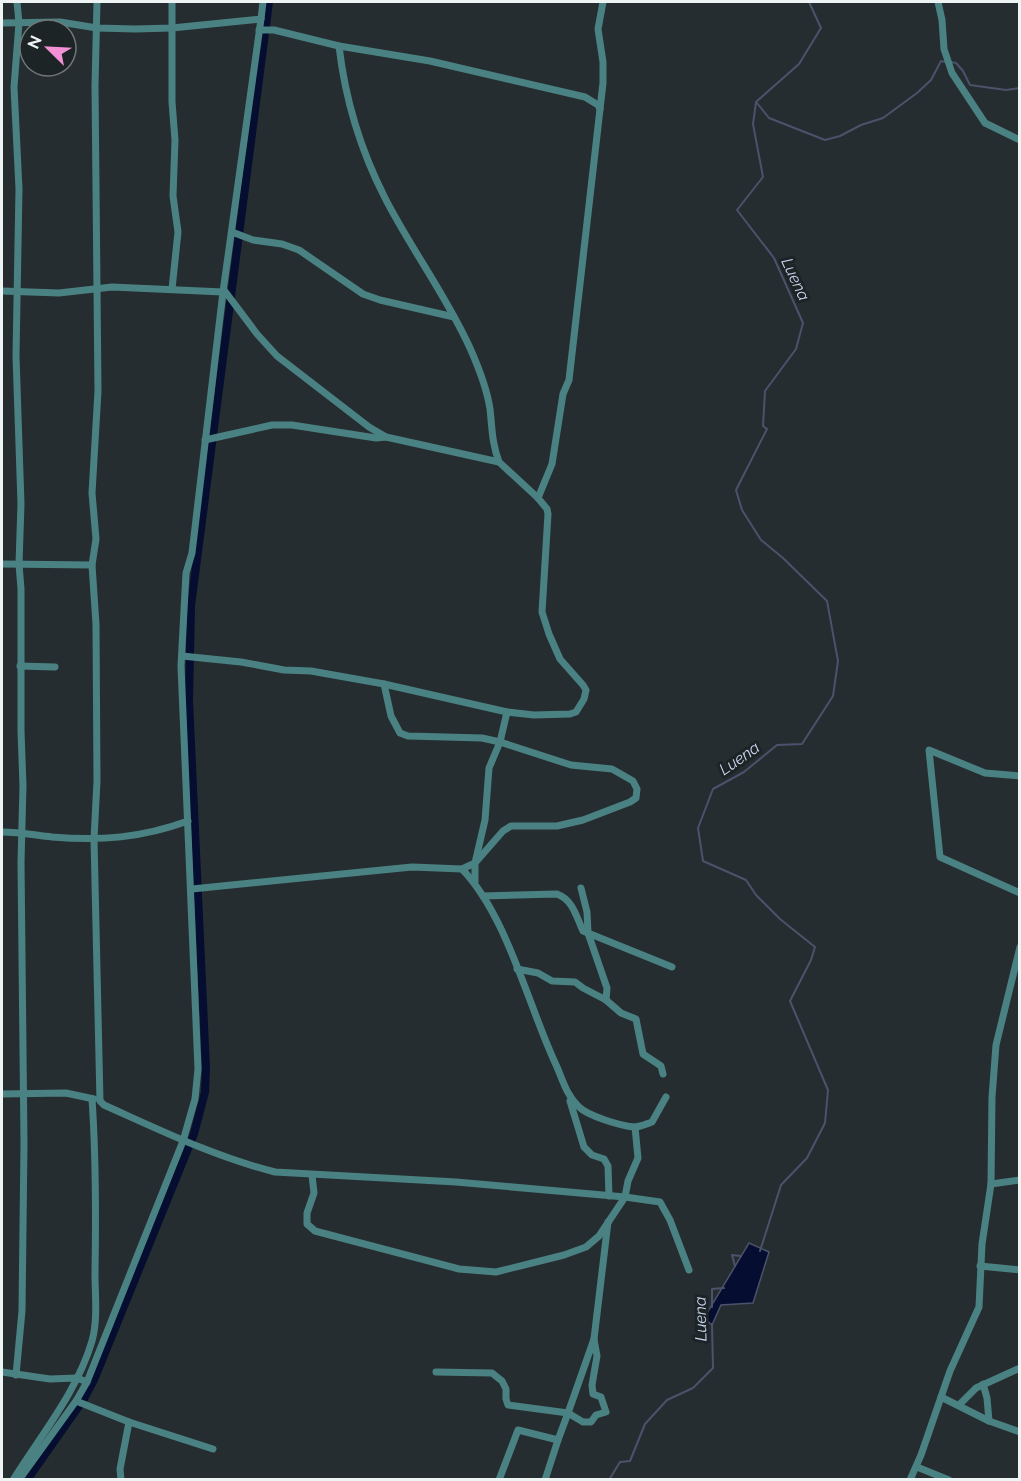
<svg xmlns="http://www.w3.org/2000/svg" width="1021" height="1481" viewBox="0 0 1021 1481" font-family="Raleway,sans-serif">
	<rect width="100%" height="100%" fill="#262d30"/>
	<path fill="#050d30" stroke="#4b526b" stroke-width="1.5" d="M 749,1243 L 769,1252 L 753,1303 L 721,1305 L 712,1325 L 704,1318 Z"/>
	<g fill="none" stroke-linecap="round" stroke-linejoin="round">
		<g stroke="#4b526b" stroke-width="2">
			<path d="M 951,62 L 956,63 L 963,71 L 970,85 L 1006,90 L 1020,88"/>
			<path d="M 757,103 L 769,118 L 825,140 L 840,136 L 861,125 L 883,118 L 917,93 L 931,80 L 941,61 L 945,62"/>
			<path d="M 760,1251 L 781,1185 L 807,1158 L 825,1123 L 828,1090 L 790,1001 L 811,960 L 815,947 L 780,919 L 756,895 L 746,880 L 703,861 L 698,828 L 713,789 L 744,772 L 777,745 L 802,744 L 833,696 L 838,661 L 827,601 L 783,558 L 761,540 L 742,510 L 736,490 L 767,429 L 763,426 L 765,391 L 796,349 L 803,323 L 774,258 L 737,210 L 763,177 L 753,124 L 756,102 L 799,64 L 821,28 L 809,2"/>
			<path d="M 735,1266 L 732,1255 L 741,1256"/>
			<path d="M 712,1307 L 712,1289 L 724,1288"/>
			<path d="M 609,1480 L 620,1462 L 630,1461 L 645,1424 L 667,1400 L 693,1388 L 713,1368 L 712,1324"/>
		</g>
		<path stroke="#050d30" stroke-width="8" d="M 27,1480 L 84,1399 L 94,1380 L 194,1134 L 205,1092 L 206,1068 L 189,701 L 191,606 L 269,2"/>
		<g stroke="#4a8283" stroke-width="7">
			<path d="M 97,2 L 95,86 L 98,391 L 92,493 L 96,539 L 92,565 L 96,624 L 97,781 L 94,839 L 100,1101 L 104,1105 C 160,1130 215,1157 275,1172 L 456,1182 L 625,1197 L 660,1202 L 670,1220 L 689,1270"/>
			<path d="M 172,2 L 172,102 L 175,140 L 173,196 L 178,232 L 172,289"/>
			<path d="M 938,2 L 942,20 L 944,49 L 952,73 L 985,123 L 1020,140"/>
			<path d="M 2,23 L 60,22 L 97,28 L 135,29 L 172,28 L 261,19 L 263,2"/>
			<path d="M 259,30 L 274,30 L 339,46 L 430,61 L 585,97 L 598,105 L 600,109"/>
			<path d="M 339,46 C 345,98 361,151 385,198 C 411,249 446,295 470,348 C 478,366 487,389 490,409 C 492,427 492,444 499,462"/>
			<path d="M 232,232 L 253,240 L 282,244 L 299,250 L 363,294 L 380,300 L 454,317"/>
			<path d="M 2,291 L 59,293 L 112,287 L 223,292"/>
			<path d="M 205,440 L 272,425 L 292,425 L 376,438 L 386,437"/>
			<path d="M 538,498 L 552,464 L 563,394 L 569,380 L 603,83 L 603,62 L 598,29 L 603,2"/>
			<path d="M 2,564 L 92,565"/>
			<path d="M 182,656 L 241,662 L 284,670 L 311,671 L 384,684 L 507,712 L 534,715 L 570,714 L 576,712 L 584,699 L 586,690 L 583,685 L 560,659 L 549,634 L 542,612 L 548,514 L 547,509 L 538,498 L 499,462 L 386,437 L 369,427 L 277,356 L 257,334 L 224,290"/>
			<path d="M 20,666 L 55,667"/>
			<path d="M 384,684 L 391,716 L 400,733 L 408,736 L 482,738 L 500,742 L 571,765 L 612,769 L 633,781 L 637,789 L 636,798 L 630,802 L 583,820 L 557,826 L 511,826 L 503,831 L 475,863 L 462,869"/>
			<path d="M 1020,776 L 985,773 L 929,750 L 940,857 L 1020,893"/>
			<path d="M 2,832 C 19,832 34,835 52,837 C 101,841 141,838 188,821"/>
			<path d="M 475,882 L 475,863 L 485,820 L 489,768 L 500,742 L 507,712"/>
			<path d="M 581,888 L 587,912 L 588,933 L 607,988 L 606,1000"/>
			<path d="M 192,889 L 412,867 L 462,869 C 508,917 528,1006 557,1067 C 563,1081 567,1096 579,1107 C 588,1116 621,1126 634,1127 C 640,1127 646,1124 652,1122 L 666,1097"/>
			<path d="M 483,896 L 557,894 C 573,900 576,916 583,931 L 672,967"/>
			<path d="M 517,969 L 538,973 L 552,981 L 575,982 L 583,988 L 606,1000 L 621,1013 L 636,1019 L 643,1054 L 661,1066 L 663,1074"/>
			<path d="M 2,1094 L 66,1093 L 94,1099"/>
			<path d="M 570,1101 L 584,1147 L 592,1155 L 604,1159 L 608,1166 L 609,1196"/>
			<path d="M 312,1175 L 314,1193 L 307,1213 L 307,1224 L 315,1231 L 459,1269 L 496,1272 L 564,1255 L 586,1247 L 599,1236 L 625,1197 L 628,1181 L 638,1158 L 635,1127"/>
			<path d="M 991,1184 L 1020,1180"/>
			<path d="M 980,1266 L 1020,1270"/>
			<path d="M 594,1339 L 608,1222"/>
			<path d="M 2,1372 L 50,1379 L 77,1378 L 87,1382"/>
			<path d="M 436,1372 L 492,1373 L 502,1381 L 506,1389 L 506,1399 L 508,1405 L 568,1413 L 583,1422 L 591,1422 L 596,1415 L 606,1412 L 601,1397 L 593,1394 L 592,1385 L 597,1356 L 594,1339 L 568,1413 L 558,1440"/>
			<path d="M 16,1375 L 22,1311 L 24,1144 L 21,862 L 23,786 L 21,731 L 21,589 L 19,564 L 21,504 L 16,356 L 19,189 L 14,87 L 19,23 L 17,2"/>
			<path d="M 983,1384 L 987,1398 L 989,1421"/>
			<path d="M 941,1397 L 989,1421 L 1020,1432"/>
			<path d="M 76,1401 L 129,1422 L 213,1449"/>
			<path d="M 959,1405 L 976,1388 L 1020,1368"/>
			<path d="M 917,1467 L 949,1480"/>
			<path d="M 13,1480 C 41,1435 77,1392 92,1341 C 98,1319 95,1295 95,1273 C 96,1214 96,1157 92,1099"/>
			<path d="M 19,1480 L 76,1401 L 87,1382 L 183,1141 L 195,1099 L 198,1069 L 181,666 L 186,573 L 192,553 L 223,292 L 261,19"/>
			<path d="M 121,1480 L 120,1469 L 129,1422"/>
			<path d="M 499,1480 L 518,1430 L 558,1440 L 545,1480"/>
			<path d="M 910,1480 L 921,1455 L 950,1371 L 979,1307 L 982,1244 L 991,1184 L 992,1097 L 996,1045 L 1020,947"/>
		</g>
	</g>
	<g text-anchor="middle" stroke-width="6" stroke-linejoin="round" paint-order="stroke">
		<g font-size="16" font-style="italic" fill="#cbd7f3" stroke="#1d2426">
			<text transform="translate(796 279) rotate(65)" y="6">Luena</text>
			<text transform="translate(739 758) rotate(-35)" y="6">Luena</text>
			<text transform="translate(700 1319) rotate(-91)" y="6">Luena</text>
		</g>
	</g>
	<rect width="1021" height="1481" fill="none" stroke="#eef3f4" stroke-width="6"/>
	<g transform="translate(48 48) rotate(294)"><circle r="28" fill="#1d2426" stroke="#717778" stroke-width="1.5"/>
	<path d="M0-4.5L10 22L0 15L-10 22Z" fill="#f391d5"/>
	<text y="-9" font-size="16" font-weight="bold" text-anchor="middle" fill="#eef3f4">N</text>
	</g>
</svg>
